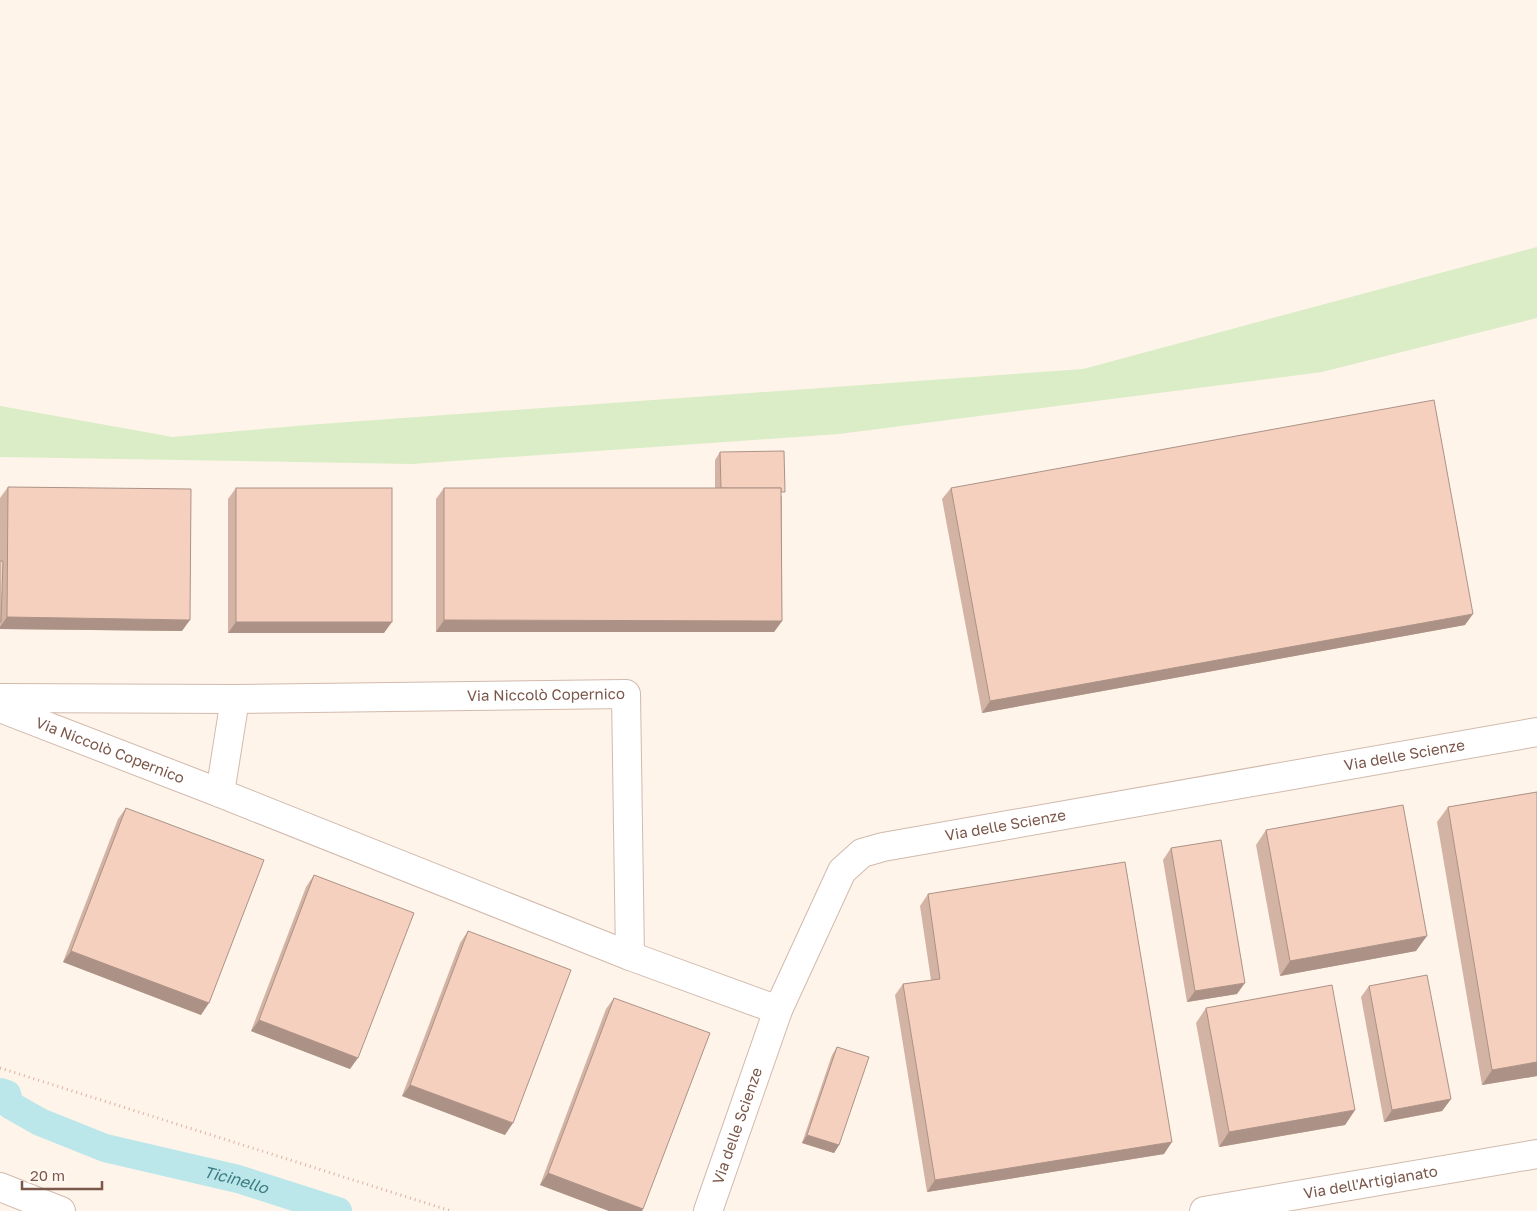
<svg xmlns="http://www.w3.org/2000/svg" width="1537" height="1211" viewBox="0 0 1537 1211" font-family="'Golos Text',sans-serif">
	<rect width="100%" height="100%" fill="#fef4ea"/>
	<path fill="#daedc6" d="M 1537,247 L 1537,318 L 1322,372 L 839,434 L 412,464 L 0,457 L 0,406 L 173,437 L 307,425 L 1083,369 Z"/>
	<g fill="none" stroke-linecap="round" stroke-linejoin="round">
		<path stroke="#bce7ea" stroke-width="28" id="s1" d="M 0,1092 L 7,1094 L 10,1105 L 40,1122 L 105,1148 L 238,1179 L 338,1211"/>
		<g stroke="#d2baad" stroke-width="30">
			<g id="minor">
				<path id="s2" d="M 0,698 L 235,699 L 626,694 L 630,956"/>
				<path id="s3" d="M 0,708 L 220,793 L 630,956 L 778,1010"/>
				<path d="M 220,793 L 235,699"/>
				<path d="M 0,1187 L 61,1211"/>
				<path id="s4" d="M 708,1211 L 778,1010 L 842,871 L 862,853 L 883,847 L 1537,732"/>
				<path id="s5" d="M 1204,1211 L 1537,1154"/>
			</g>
		</g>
		<path stroke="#dbb2a1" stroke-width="3" stroke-dasharray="1 4" stroke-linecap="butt" d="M 0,1068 L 451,1211"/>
		<use href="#minor" stroke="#fff" stroke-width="28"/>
	</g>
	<g fill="#d3b3a4">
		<path d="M 720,452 L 782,497 L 782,621 L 774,632 L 436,632 L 436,499 L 444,488 L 715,488 L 715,460 Z"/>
		<path d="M 8,487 L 182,631 L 0,629 L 0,498 Z"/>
		<path d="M 236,488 L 384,633 L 228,633 L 228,499 Z"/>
		<path d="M 951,488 L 1465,625 L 982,713 L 942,499 Z"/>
		<path d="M 1537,792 L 1537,1076 L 1482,1085 L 1437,822 L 1448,807 Z"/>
		<path d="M 126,808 L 201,1015 L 63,962 L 118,819 Z"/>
		<path d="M 1266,830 L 1416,951 L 1280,976 L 1256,845 Z"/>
		<path d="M 1171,848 L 1237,994 L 1187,1002 L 1163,860 Z"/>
		<path d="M 314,875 L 350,1069 L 251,1031 L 306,887 Z"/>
		<path d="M 928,894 L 1164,1154 L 927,1192 L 895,995 L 903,984 L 931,980 L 920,906 Z"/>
		<path d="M 468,931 L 505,1135 L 402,1096 L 460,943 Z"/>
		<path d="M 1369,986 L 1451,1099 L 1442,1111 L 1384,1122 L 1361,997 Z"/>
		<path d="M 614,998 L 643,1209 L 642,1211 L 609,1211 L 540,1185 L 606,1009 Z"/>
		<path d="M 1206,1008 L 1355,1110 L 1345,1125 L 1219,1147 L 1196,1023 Z"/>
		<path d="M 837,1047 L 839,1145 L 834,1153 L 802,1143 L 832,1055 Z"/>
	</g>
	<g fill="#ac9286">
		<path d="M 1473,614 L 1465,625 L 982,713 L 990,701 Z"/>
		<path d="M 7,617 L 190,620 L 182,631 L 0,629 L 0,627 Z"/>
		<path d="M 444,620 L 782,621 L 774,632 L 436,632 Z"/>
		<path d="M 236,622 L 392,622 L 384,633 L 228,633 Z"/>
		<path d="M 1427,936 L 1416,951 L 1280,976 L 1290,961 Z"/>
		<path d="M 71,951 L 209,1003 L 201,1015 L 63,962 Z"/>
		<path d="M 1245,983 L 1237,994 L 1187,1002 L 1195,991 Z"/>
		<path d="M 259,1020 L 358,1058 L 350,1069 L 251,1031 Z"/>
		<path d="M 1537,1062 L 1537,1076 L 1482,1085 L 1492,1070 Z"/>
		<path d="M 410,1085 L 513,1123 L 505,1135 L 402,1096 Z"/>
		<path d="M 1451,1099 L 1442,1111 L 1384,1122 L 1392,1110 Z"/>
		<path d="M 1355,1110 L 1345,1125 L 1219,1147 L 1229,1132 Z"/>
		<path d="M 807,1135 L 839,1145 L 834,1153 L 802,1143 Z"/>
		<path d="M 1172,1142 L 1164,1154 L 927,1192 L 935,1180 Z"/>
		<path d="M 548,1173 L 643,1209 L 642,1211 L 609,1211 L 540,1185 Z"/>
	</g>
	<g fill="#f5d0bf" stroke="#ac9286">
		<path d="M 1434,400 L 1473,614 L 990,701 L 951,488 Z"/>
		<path d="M 784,451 L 785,492 L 781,492 L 781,488 L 721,488 L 720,452 Z"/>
		<path d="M 8,487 L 191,489 L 190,620 L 7,617 Z"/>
		<rect x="236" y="488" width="156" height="134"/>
		<path d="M 444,488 L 781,488 L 782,621 L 444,620 Z"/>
		<path d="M 0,561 L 3,561 L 1,622 L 0,622 Z"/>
		<path d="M 1537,792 L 1537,1062 L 1492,1070 L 1448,807 Z"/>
		<path d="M 1403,805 L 1427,936 L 1290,961 L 1266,830 Z"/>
		<path d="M 126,808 L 264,860 L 209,1003 L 71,951 Z"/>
		<path d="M 1221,840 L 1245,983 L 1195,991 L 1171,848 Z"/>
		<path d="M 1125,862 L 1172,1142 L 935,1180 L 903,984 L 940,979 L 928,894 Z"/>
		<path d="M 314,875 L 414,913 L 358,1058 L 259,1020 Z"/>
		<path d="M 468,931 L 571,970 L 513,1123 L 410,1085 Z"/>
		<path d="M 1427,975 L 1451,1099 L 1392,1110 L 1369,986 Z"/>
		<path d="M 1332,985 L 1355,1110 L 1229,1132 L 1206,1008 Z"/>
		<path d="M 614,998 L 710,1033 L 643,1209 L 548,1173 Z"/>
		<path d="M 837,1047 L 869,1057 L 839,1145 L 807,1135 Z"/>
	</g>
	<g text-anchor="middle" stroke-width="4.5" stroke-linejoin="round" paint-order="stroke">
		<g font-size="15" fill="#7b574a" stroke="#fff8f2">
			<text dy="5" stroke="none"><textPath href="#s2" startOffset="546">Via Niccolò Copernico</textPath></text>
			<text dy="5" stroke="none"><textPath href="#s3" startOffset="118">Via Niccolò Copernico</textPath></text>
			<text dy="5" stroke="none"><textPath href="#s4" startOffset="944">Via delle Scienze</textPath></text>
			<text dy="5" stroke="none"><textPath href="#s4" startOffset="539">Via delle Scienze</textPath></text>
			<text dy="5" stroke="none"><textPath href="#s4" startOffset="90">Via delle Scienze</textPath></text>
			<text dy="5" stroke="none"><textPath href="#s5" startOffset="169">Via dell'Artigianato</textPath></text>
		</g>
		<g font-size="16" font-style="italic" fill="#3c7c81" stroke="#fff8f2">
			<text dy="6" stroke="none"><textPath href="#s1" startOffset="258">Ticinello</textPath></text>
		</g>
	</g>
	<path d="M22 1181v8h80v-8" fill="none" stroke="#7b574a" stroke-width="2.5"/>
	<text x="30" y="1181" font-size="15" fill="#7b574a" stroke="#fff8f2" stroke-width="4" paint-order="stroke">20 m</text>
</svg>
